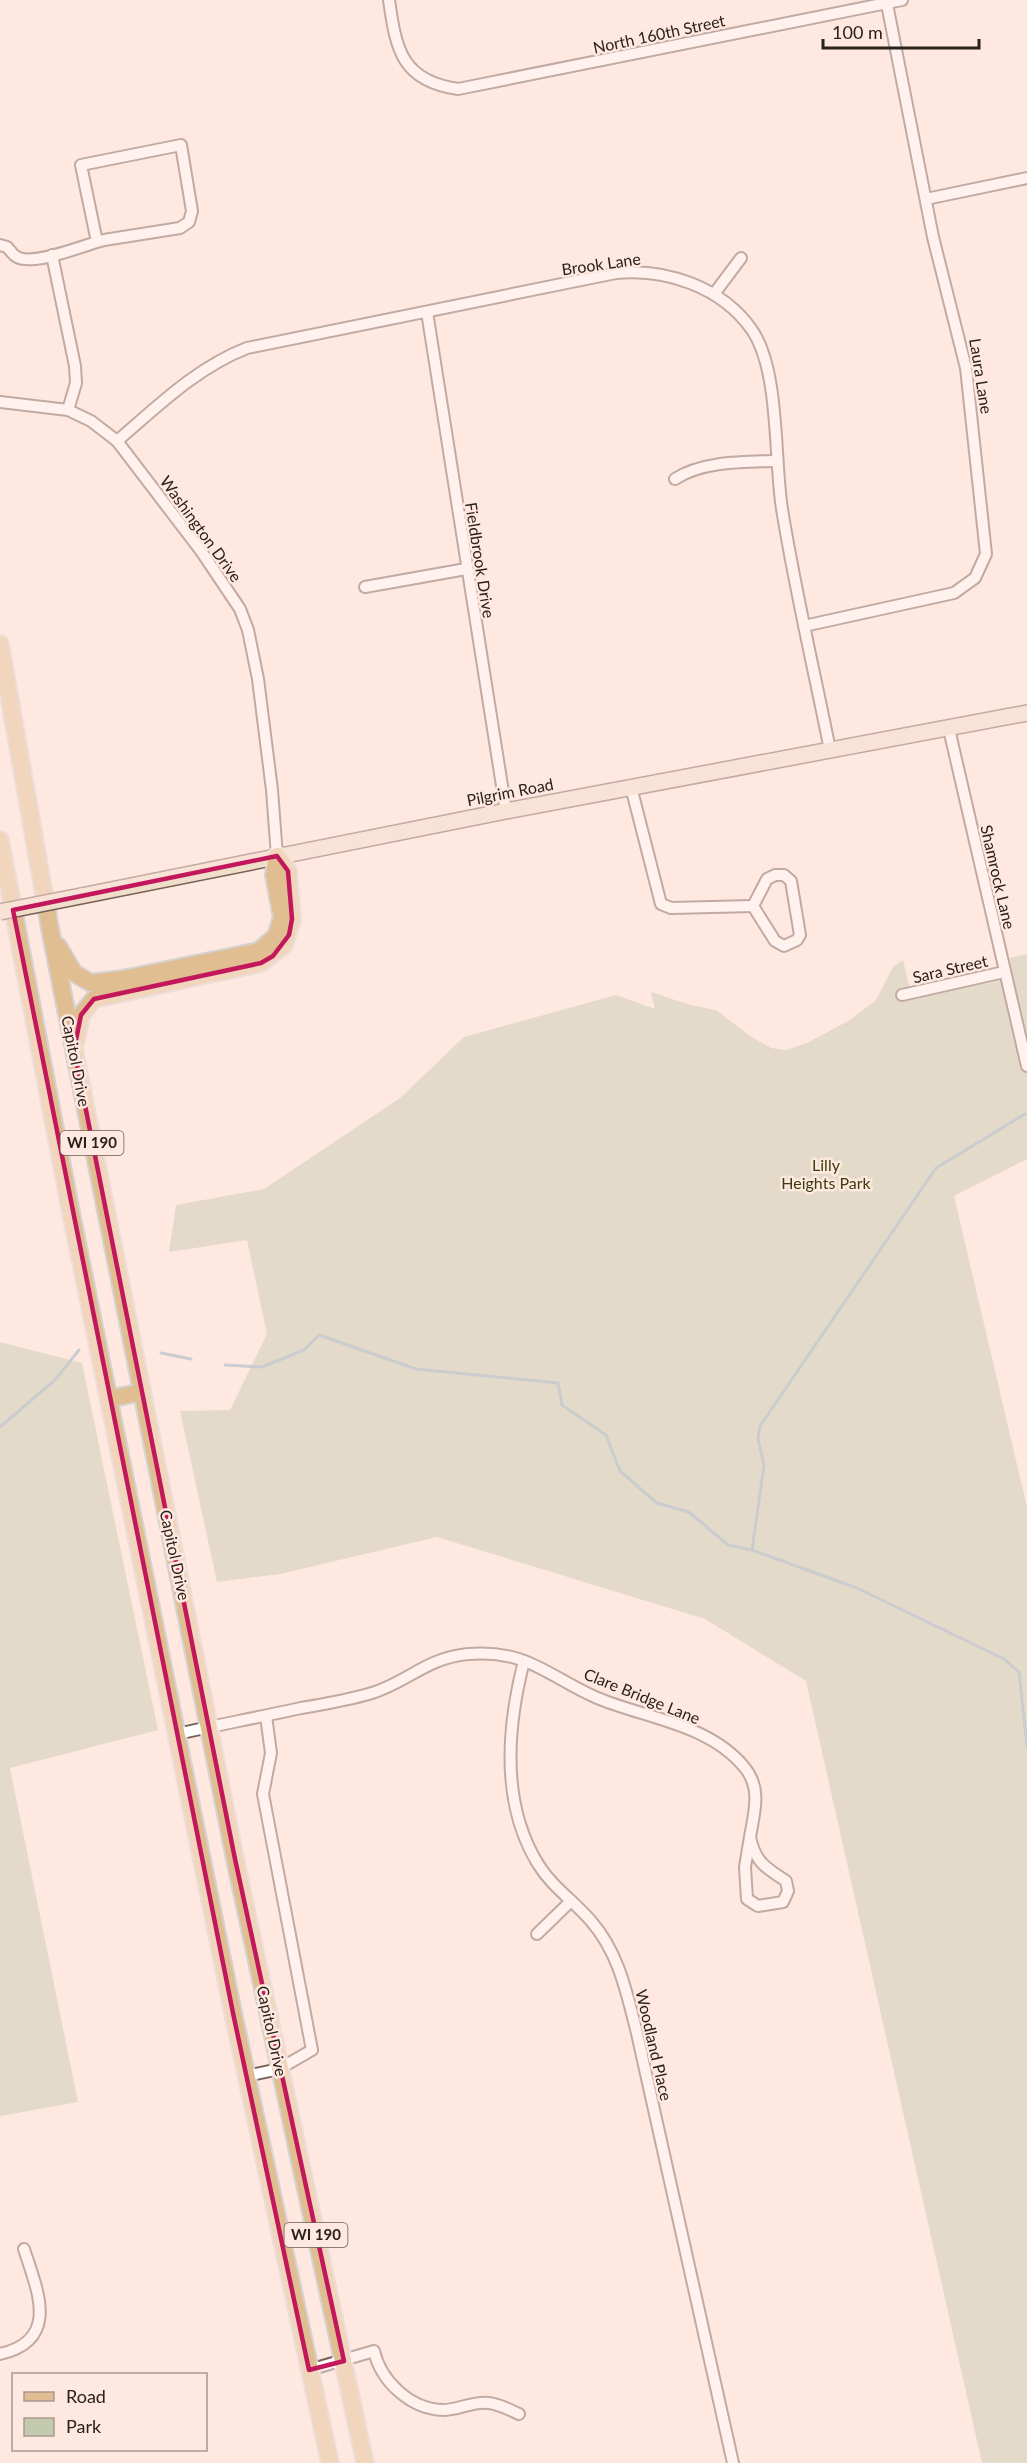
<svg xmlns="http://www.w3.org/2000/svg" width="1027" height="2463" viewBox="0 0 1027 2463" font-family="Lato,sans-serif">
	<rect width="100%" height="100%" fill="#ffe8e0"/>
	<g fill="#c4caae">
		<path d="M 1027,954 L 1027,1159 L 954,1196 L 1027,1507 L 1027,2463 L 982,2463 L 806,1681 L 705,1619 L 437,1537 L 280,1574 L 217,1582 L 180,1411 L 230,1410 L 267,1334 L 247,1240 L 169,1252 L 176,1205 L 264,1189 L 400,1098 L 464,1037 L 616,995 L 655,1009 L 651,992 L 690,1005 L 716,1010 L 750,1036 L 771,1048 L 786,1050 L 807,1043 L 850,1020 L 876,1000 L 893,967 L 903,960 L 912,998 L 1013,978 L 1010,958 Z"/>
		<path d="M 0,1342 L 82,1363 L 158,1730 L 10,1768 L 78,2102 L 0,2116 Z"/>
	</g>
	<g fill="none" stroke-linecap="round" stroke-linejoin="round">
		<g stroke="#8caabb" stroke-width="3">
			<path d="M 161,1353 L 191,1359"/>
			<path d="M 225,1365 L 262,1367 L 304,1350 L 319,1335 L 416,1369 L 558,1383 L 562,1405 L 606,1435 L 620,1471 L 657,1503 L 689,1512 L 728,1545 L 752,1550 L 857,1588 L 1004,1659 L 1019,1672 L 1027,1746"/>
			<path d="M 0,1427 L 55,1380 L 79,1350"/>
			<path d="M 752,1550 L 764,1465 L 758,1439 L 760,1426 L 936,1168 L 1025,1114"/>
		</g>
		<g stroke="#796057" stroke-width="14">
			<g id="minor">
				<path d="M 389,0 C 396,50 402,81 458,89 L 902,0"/>
				<path d="M 926,199 L 1027,178"/>
				<path d="M 0,245 L 7,247 C 10,250 13,255 17,257 C 32,266 80,247 97,242 L 104,240 L 180,228 L 189,222 L 192,211 L 181,145 L 81,165 L 97,242"/>
				<path d="M 52,255 L 75,366 L 76,383 L 68,410"/>
				<path d="M 714,294 L 741,258"/>
				<path d="M 427,312 L 506,811"/>
				<path d="M 0,402 L 68,410 L 91,421 L 117,441 L 201,551 L 240,609 L 248,630 L 258,679 L 272,790 L 277,856"/>
				<path d="M 117,441 C 158,406 196,368 247,348 L 616,273 C 666,268 722,287 752,330 C 780,371 774,459 782,509 C 795,590 814,670 830,750"/>
				<path d="M 675,479 C 702,461 743,462 776,461"/>
				<path d="M 365,587 L 466,569"/>
				<path d="M 804,626 L 954,593 L 975,578 L 986,554 L 966,368 L 933,237 L 887,4"/>
				<path d="M 949,729 L 1027,1066"/>
				<path d="M 631,787 L 661,904 L 671,908 L 753,906"/>
				<path d="M 775,875 L 784,875 L 791,881 L 800,935 L 797,940 L 784,946 L 775,941 L 753,906 L 767,879 Z"/>
				<path d="M 902,995 L 1004,972"/>
				<path d="M 524,1661 C 507,1727 501,1804 538,1864 C 552,1887 574,1901 591,1921 C 618,1952 626,1990 636,2029 L 733,2463"/>
				<path d="M 177,1734 C 218,1725 260,1717 301,1708 C 325,1704 349,1700 372,1693 C 408,1682 426,1658 468,1654 C 526,1649 548,1676 595,1697 C 643,1718 709,1723 745,1768 C 762,1789 754,1813 750,1837"/>
				<path d="M 750,1837 C 755,1862 766,1868 786,1881 L 788,1891 L 783,1902 L 758,1906 L 747,1899 L 745,1867 Z"/>
				<path d="M 537,1934 L 571,1901"/>
				<path d="M 246,2076 L 279,2069 L 312,2050 L 263,1794 L 271,1753 L 266,1716"/>
				<path d="M 0,2354 C 61,2340 37,2290 24,2249"/>
				<path d="M 309,2370 L 374,2351 C 381,2381 410,2409 443,2410 C 458,2410 473,2401 489,2403 C 499,2404 510,2410 519,2414"/>
			</g>
		</g>
		<g stroke="#796057" stroke-width="18">
			<path id="secondary" d="M 81,896 L 506,811 L 1027,713"/>
		</g>
		<g stroke="#d4d2d2" stroke-width="20">
			<g id="primary">
				<path d="M 0,644 L 51,934 L 235,1859 L 365,2463"/>
				<path d="M 0,840 L 71,1213 L 233,2013 L 330,2463"/>
				<path d="M 58,946 L 74,973 L 91,983 L 123,979 L 259,951 L 276,936 L 282,918 L 274,875 L 277,856"/>
				<path d="M 76,1040 L 81,1015 L 94,999 L 261,963 L 284,945 L 292,919 L 288,871 L 277,856"/>
				<path d="M 109,1399 L 142,1392"/>
			</g>
		</g>
		<use href="#minor" stroke="#fff" stroke-width="10"/>
		<use href="#secondary" stroke="#efdec9" stroke-width="15"/>
		<use href="#primary" stroke="#e0be92" stroke-width="16"/>
		<g stroke="#796057" stroke-width="18" stroke-linecap="butt">
			<path id="secondary-bridge" d="M 0,912 L 81,896"/>
		</g>
		<use href="#secondary-bridge" stroke="#efdec9" stroke-width="15"/>
	</g>
	<path d="M0 0H1027V2463H0ZM 277,856 L 288,871 L 292,919 L 289,935 L 273,956 L 261,963 L 94,999 L 81,1015 L 74,1050 L 235,1859 L 344,2361 L 309,2370 L 233,2013 L 13,910 Z" fill="#ffe8e0" fill-opacity=".55" fill-rule="evenodd"/>
	<path fill="none" stroke="#c2185b" stroke-width="4.5" stroke-linejoin="round" d="M 277,856 L 288,871 L 292,919 L 289,935 L 273,956 L 261,963 L 94,999 L 81,1015 L 74,1050 L 235,1859 L 344,2361 L 309,2370 L 233,2013 L 13,910 Z"/>
	<g text-anchor="middle" stroke-width="5" stroke-linejoin="round" paint-order="stroke">
		<g fill="#ffe8e0" stroke="#6a5c57" stroke-width="1.5">
			<rect x="60.5" y="1131" width="63" height="24" rx="4.5"/>
			<rect x="284.5" y="2223" width="63" height="24" rx="4.5"/>
		</g>
		<g font-size="15" font-weight="bold" fill="#2a201c">
			<text x="92" y="1148">WI 190</text>
			<text x="316" y="2240">WI 190</text>
		</g>
		<g font-size="16" fill="#2a201c" stroke="#ffe8e0">
			<text transform="translate(659 34) rotate(-12)" y="6">North 160th Street</text>
			<text transform="translate(601 264) rotate(-8)" y="6">Brook Lane</text>
			<text transform="translate(981 376) rotate(81)" y="6">Laura Lane</text>
			<text transform="translate(201 529) rotate(54)" y="6">Washington Drive</text>
			<text transform="translate(480 560) rotate(81)" y="6">Fieldbrook Drive</text>
			<text transform="translate(510 792) rotate(-11)" y="6">Pilgrim Road</text>
			<text transform="translate(998 877) rotate(77)" y="6">Shamrock Lane</text>
			<text transform="translate(950 969) rotate(-13)" y="6">Sara Street</text>
			<text transform="translate(76 1061) rotate(79)" y="6">Capitol Drive</text>
			<text transform="translate(175 1555) rotate(78)" y="6">Capitol Drive</text>
			<text transform="translate(642 1696) rotate(22)" y="6">Clare Bridge Lane</text>
			<text transform="translate(272 2031) rotate(78)" y="6">Capitol Drive</text>
			<text transform="translate(654 2045) rotate(77)" y="6">Woodland Place</text>
		</g>
		<g font-size="16" fill="#383f0d" stroke="#ffe8e0">
			<text x="826" y="1171">Lilly<tspan x="826" dy="18">Heights Park</tspan></text>
		</g>
	</g>
	<rect x="12" y="2373" width="195" height="78" fill="#ffe8e0" stroke="#aa9892" stroke-width="1.5"/>
	<rect x="24" y="2392" width="30" height="9" fill="#e0be92" stroke="#aa9892" stroke-width="1.5"/>
	<text x="66" y="2403" font-size="18" fill="#2a201c">Road</text>
	<rect x="24" y="2418" width="30" height="18" fill="#c4caae" stroke="#aa9892" stroke-width="1.5"/>
	<text x="66" y="2433" font-size="18" fill="#2a201c">Park</text>
	<path d="M823 39v9h156v-9" fill="none" stroke="#2a201c" stroke-width="3"/>
	<text x="832" y="39" font-size="18" fill="#2a201c" stroke="#ffe8e0" stroke-width="4.5" paint-order="stroke">100 m</text>
</svg>
